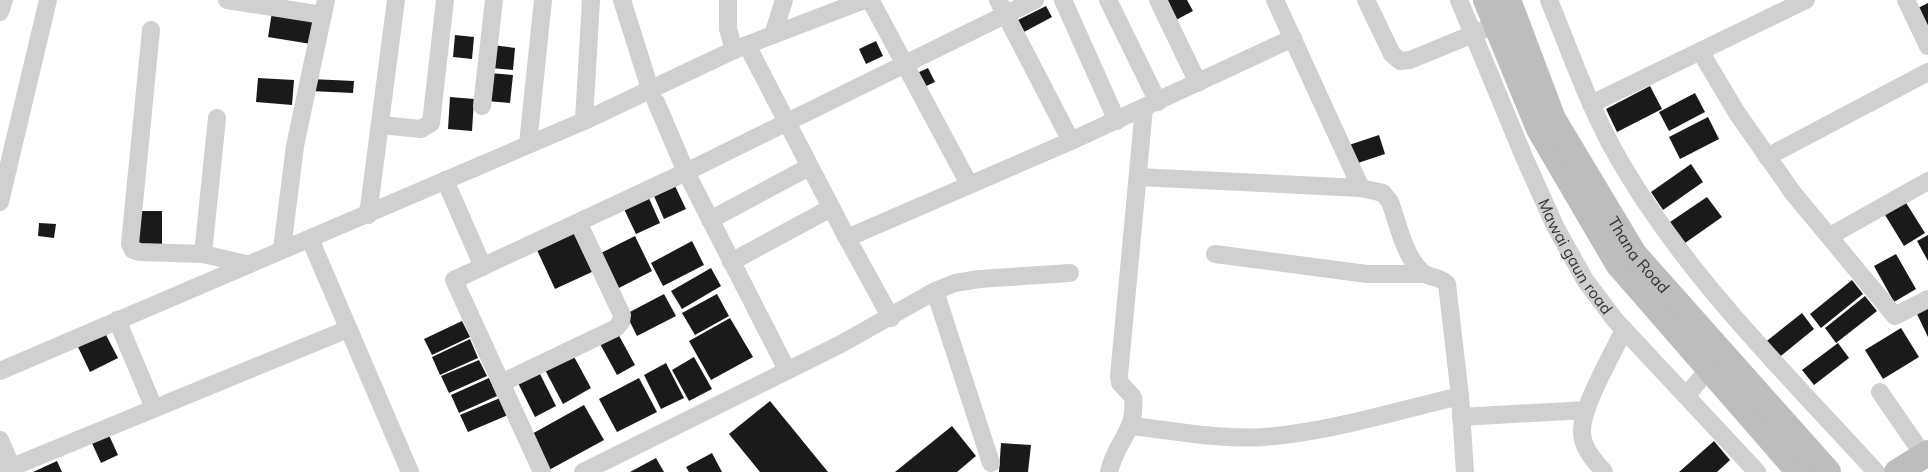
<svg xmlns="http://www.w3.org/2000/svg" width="1928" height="472" viewBox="0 0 1928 472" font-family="Mulish,sans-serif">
	<rect width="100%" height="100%" fill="#fff"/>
	<g fill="#1a1a1a">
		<path d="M 1163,0 L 1187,0 L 1193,11 L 1174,21 Z"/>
		<path d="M 1928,3 L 1928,26 L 1914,10 Z"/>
		<path d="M 1046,6 L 1052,17 L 1024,32 L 1018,20 Z"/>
		<path d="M 272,12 L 315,19 L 311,44 L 268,37 Z"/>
		<path d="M 455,35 L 474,37 L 472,59 L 453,57 Z"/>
		<path d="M 876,41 L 883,56 L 866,64 L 859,49 Z"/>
		<path d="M 493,45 L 515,48 L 513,70 L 491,68 Z"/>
		<path d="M 928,68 L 935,82 L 922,88 L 915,74 Z"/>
		<path d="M 490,73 L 513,75 L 510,103 L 487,101 Z"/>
		<path d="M 258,78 L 294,80 L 292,105 L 256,102 Z"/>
		<path d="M 311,79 L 354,81 L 353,93 L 310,91 Z"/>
		<path d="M 1650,86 L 1662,109 L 1617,132 L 1606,109 Z"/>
		<path d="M 1695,93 L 1705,112 L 1669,131 L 1659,112 Z"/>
		<path d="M 450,97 L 474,99 L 472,131 L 448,129 Z"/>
		<path d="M 1708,117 L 1719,139 L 1680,159 L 1669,137 Z"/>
		<path d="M 1379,135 L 1385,154 L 1352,165 L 1346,146 Z"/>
		<path d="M 1691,164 L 1703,182 L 1663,210 L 1651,192 Z"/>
		<path d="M 675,186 L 686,209 L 664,219 L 654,196 Z"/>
		<path d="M 648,196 L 660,223 L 636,234 L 623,207 Z"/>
		<path d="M 1707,197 L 1722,217 L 1685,243 L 1670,222 Z"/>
		<path d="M 1903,198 L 1925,233 L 1904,246 L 1882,210 Z"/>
		<rect x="135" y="211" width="27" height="37"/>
		<path d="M 39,223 L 56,224 L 54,238 L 38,236 Z"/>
		<path d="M 575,231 L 594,271 L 555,289 L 537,250 Z"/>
		<path d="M 1928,235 L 1928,261 L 1917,241 Z"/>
		<path d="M 635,236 L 652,271 L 615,290 L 597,255 Z"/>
		<path d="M 692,241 L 704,265 L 663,286 L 651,263 Z"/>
		<path d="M 1896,254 L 1916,289 L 1894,302 L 1874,266 Z"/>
		<path d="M 711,268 L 721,286 L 682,309 L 671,291 Z"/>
		<path d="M 1852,280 L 1863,294 L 1821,328 L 1810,314 Z"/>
		<path d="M 664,294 L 676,316 L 637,336 L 626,314 Z"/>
		<path d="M 717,294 L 729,316 L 695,335 L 682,313 Z"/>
		<path d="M 1865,296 L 1877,311 L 1836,343 L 1825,328 Z"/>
		<path d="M 1928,306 L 1928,337 L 1916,312 Z"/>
		<path d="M 1802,313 L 1814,329 L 1776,360 L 1763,344 Z"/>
		<path d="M 730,318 L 753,357 L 711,380 L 689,341 Z"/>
		<path d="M 462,321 L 470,337 L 432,355 L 424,339 Z"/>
		<path d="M 1901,328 L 1919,357 L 1883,379 L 1865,350 Z"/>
		<path d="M 617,332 L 635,365 L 617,375 L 599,342 Z"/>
		<path d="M 105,333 L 118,358 L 90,372 L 78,347 Z"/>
		<path d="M 470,339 L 478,358 L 440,375 L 432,357 Z"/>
		<path d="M 1838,343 L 1849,358 L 1814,385 L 1802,370 Z"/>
		<path d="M 572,353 L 591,388 L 563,404 L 544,368 Z"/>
		<path d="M 694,357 L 712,389 L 689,401 L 672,370 Z"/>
		<path d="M 479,360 L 487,376 L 449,393 L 441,376 Z"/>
		<path d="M 666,363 L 684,398 L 661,409 L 644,375 Z"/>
		<path d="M 539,372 L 556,406 L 535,417 L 518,383 Z"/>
		<path d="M 489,378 L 497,396 L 459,413 L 451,395 Z"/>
		<path d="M 639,378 L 657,412 L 617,432 L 599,399 Z"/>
		<path d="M 500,398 L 508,415 L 468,432 L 460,415 Z"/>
		<path d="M 770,401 L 828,472 L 760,472 L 729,434 Z"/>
		<path d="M 584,405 L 604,440 L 549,470 L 530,435 Z"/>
		<path d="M 952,426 L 976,456 L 957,472 L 895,472 Z"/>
		<path d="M 108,433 L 118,455 L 101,463 L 91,441 Z"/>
		<path d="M 1714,441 L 1730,460 L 1717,472 L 1679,472 Z"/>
		<path d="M 1001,443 L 1031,445 L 1028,472 L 999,472 Z"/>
		<path d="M 712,453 L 722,472 L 689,472 L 686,467 Z"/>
		<path d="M 656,458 L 664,472 L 630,472 Z"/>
		<path d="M 57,461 L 62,472 L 33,472 Z"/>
	</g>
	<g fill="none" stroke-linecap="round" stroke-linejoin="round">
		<g stroke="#d0d0d0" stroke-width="18">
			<path d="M 227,0 L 323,15"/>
			<path d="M 622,0 L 650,89"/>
			<path d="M 728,0 L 728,29 L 734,50"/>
			<path d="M 998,0 L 1071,141 L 1293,38"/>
			<path d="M 1063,0 L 1117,121"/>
			<path d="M 1108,0 L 1158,102"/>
			<path d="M 1158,0 L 1198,83"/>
			<path d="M 1275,0 L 1361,188 L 1383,193 L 1390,202 C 1398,223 1404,256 1422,272 C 1429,278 1440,276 1447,284 L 1460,396 L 1465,472"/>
			<path d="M 1366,0 L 1392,54 L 1400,61 L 1410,60 L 1483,30"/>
			<path id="s1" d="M 1459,0 L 1524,157 L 1555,226 L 1585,280 L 1615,320 L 1757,472"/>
			<path d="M 1549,0 C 1569,49 1587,100 1612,147 C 1679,269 1783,370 1876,472"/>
			<path d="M 1906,0 L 1928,46"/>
			<path d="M 873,5 L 969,184"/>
			<path d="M 0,12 L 4,0"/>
			<path d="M 151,30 L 130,244 L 133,250 L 140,252 L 203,254 L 246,264"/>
			<path d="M 773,35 L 784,0"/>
			<path d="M 747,45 L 847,238"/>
			<path d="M 1700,51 L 1737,113 L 1793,193 L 1895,316 L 1928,299"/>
			<path d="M 656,102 L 686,172 L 787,370"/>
			<path d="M 1591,104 L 1806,0"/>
			<path d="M 482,106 L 494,0"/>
			<path d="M 584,121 L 591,0"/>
			<path d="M 381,125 L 421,129 L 431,123 L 445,0"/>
			<path d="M 528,144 L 543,0"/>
			<path d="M 1767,157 L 1928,72"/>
			<path d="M 1138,177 L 1361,188"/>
			<path d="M 445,180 L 483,267"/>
			<path d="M 0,202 L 48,0"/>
			<path d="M 368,215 L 396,0"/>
			<path d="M 710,220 L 809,167"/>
			<path d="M 1830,236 L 1928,181"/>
			<path d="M 310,239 L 410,472"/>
			<path d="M 282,249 L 295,146 L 326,0"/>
			<path d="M 203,254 L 217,118"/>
			<path d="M 1215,254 L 1367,274 L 1424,274"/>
			<path d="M 731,262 L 831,208"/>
			<path d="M 935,291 L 991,463"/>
			<path d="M 891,318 L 847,238 L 1071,141"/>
			<path d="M 117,320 L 154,408"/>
			<path d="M 0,371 L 584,121 L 734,50 L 864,0"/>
			<path d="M 501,383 L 616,328 L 621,322 L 622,315 L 579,224"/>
			<path d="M 1880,392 L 1924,456"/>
			<path d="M 1687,395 L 1716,360"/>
			<path d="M 1461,417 L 1586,410"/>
			<path d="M 1132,426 C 1175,431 1221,440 1264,437 C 1330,432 1396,411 1460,396"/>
			<path d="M 0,440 L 14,472"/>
			<path d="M 0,472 L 348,329"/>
			<path d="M 542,472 L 454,280 L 686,172 L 1035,0"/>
			<path d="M 583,472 L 841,344 L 935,291 L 955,283 L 979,279 L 1070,273"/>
			<path d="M 1109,472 C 1116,440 1137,432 1133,397 L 1120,383 L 1119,376 L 1144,108"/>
			<path d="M 1604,472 C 1595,461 1582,448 1582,432 C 1581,407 1613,354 1624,329"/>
		</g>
		<g stroke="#bdbdbd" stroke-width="26">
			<path d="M 1486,0 L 1539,129 L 1618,264 L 1799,472"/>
			<path id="s2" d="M 1508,0 L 1553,119 L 1634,254 L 1828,472"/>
			<path d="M 1897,472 L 1928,453"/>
		</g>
	</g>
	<g text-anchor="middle" stroke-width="6" stroke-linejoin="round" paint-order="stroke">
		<g font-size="16" fill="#333" stroke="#fff">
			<text dy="6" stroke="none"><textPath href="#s2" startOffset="288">Thana Road</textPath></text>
			<text dy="6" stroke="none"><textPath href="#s1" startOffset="282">Mawai gaun road</textPath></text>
		</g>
	</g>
</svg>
